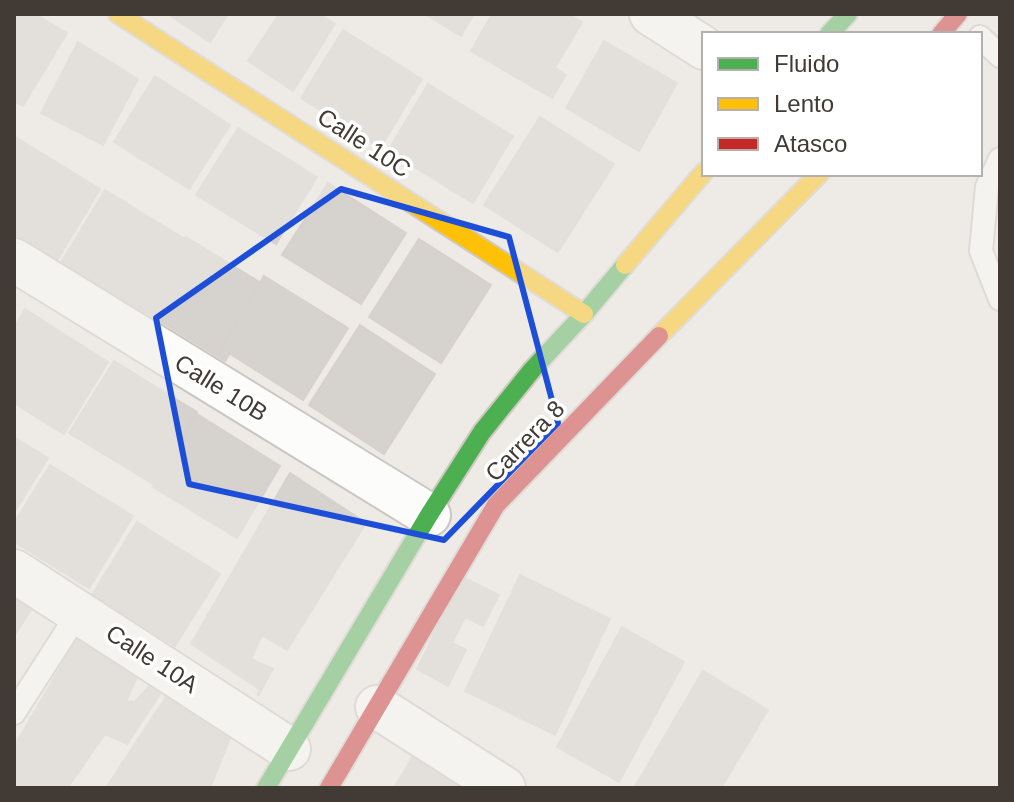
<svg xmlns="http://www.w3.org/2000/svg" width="1014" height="802" viewBox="0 0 1014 802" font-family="Helvetica,sans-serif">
	<rect width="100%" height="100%" fill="#eeebe7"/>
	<g fill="#d6d2ce" stroke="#d6d1cd" stroke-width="2">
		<path d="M 14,14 L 35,14 L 67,33 L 23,106 L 14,101 Z"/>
		<path d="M 168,14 L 228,14 L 210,42 Z"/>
		<path d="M 279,14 L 320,14 L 335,24 L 293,91 L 248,61 Z"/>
		<path d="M 425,14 L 474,14 L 461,36 Z"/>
		<path d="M 492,14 L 569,14 L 582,22 L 555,68 L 566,75 L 552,98 L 471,51 Z"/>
		<path d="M 343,30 L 422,79 L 380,148 L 301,98 Z"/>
		<path d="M 604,41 L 677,83 L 639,151 L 566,108 Z"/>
		<path d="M 78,42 L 138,79 L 103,145 L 41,113 Z"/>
		<path d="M 155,76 L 230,125 L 189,189 L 114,142 Z"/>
		<path d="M 428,84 L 513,136 L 473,203 L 388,151 Z"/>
		<path d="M 540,117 L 614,164 L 558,252 L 484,205 Z"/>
		<path d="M 238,128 L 317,177 L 276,244 L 196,195 Z"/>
		<path d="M 17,138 L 100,189 L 56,262 L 14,236 L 14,143 Z"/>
		<path d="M 328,183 L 406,233 L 361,304 L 282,255 Z"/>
		<path d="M 105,190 L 188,241 L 143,314 L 61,263 Z"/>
		<path d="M 186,237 L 269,288 L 225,361 L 142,310 Z"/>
		<path d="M 419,239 L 491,285 L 441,363 L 369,317 Z"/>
		<path d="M 264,276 L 348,328 L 303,400 L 221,348 Z"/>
		<path d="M 25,309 L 108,362 L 64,434 L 14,403 L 14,328 Z"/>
		<path d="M 360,325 L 435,374 L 384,454 L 309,405 Z"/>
		<path d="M 114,361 L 197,412 L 153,484 L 69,433 Z"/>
		<path d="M 197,414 L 280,466 L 237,538 L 153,487 Z"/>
		<path d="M 14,437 L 48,458 L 14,513 Z"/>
		<path d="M 50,465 L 133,516 L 89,588 L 14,542 L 14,523 Z"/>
		<path d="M 290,473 L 366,523 L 287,650 L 262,635 L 251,659 L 273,669 L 258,696 L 259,689 L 191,644 Z"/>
		<path d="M 137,522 L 220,574 L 175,646 L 92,595 Z"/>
		<path d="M 520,575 L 610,619 L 555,735 L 465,691 Z"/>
		<path d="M 462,577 L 499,595 L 483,626 L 465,617 L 452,643 L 466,650 L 448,686 L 417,669 Z"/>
		<path d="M 14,595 L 33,607 L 14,636 Z"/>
		<path d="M 622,627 L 684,662 L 619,782 L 557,747 Z"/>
		<path d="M 78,637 L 138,675 L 126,701 L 135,702 L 149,686 L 162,691 L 127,744 L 105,734 L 68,787 L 70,788 L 14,788 L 14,747 Z"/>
		<path d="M 703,671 L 768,710 L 721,788 L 634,788 Z"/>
		<path d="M 166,697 L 232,733 L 210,788 L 106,788 Z"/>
		<path d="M 413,756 L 464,788 L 394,788 Z"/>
	</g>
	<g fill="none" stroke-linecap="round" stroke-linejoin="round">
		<g stroke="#cac7c3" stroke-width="26">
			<g id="lane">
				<path d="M 980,37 L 1000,56"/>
				<path d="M 1000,159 L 987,187 L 981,251 L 1000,299"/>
				<path d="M 14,713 L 79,612"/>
			</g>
		</g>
		<g stroke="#cac7c3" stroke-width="46">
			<g id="street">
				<path d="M 651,14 L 704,48"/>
				<path d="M 14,260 L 429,515"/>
				<path d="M 14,571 L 289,749"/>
				<path d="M 377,707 L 504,788"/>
			</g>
		</g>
		<g stroke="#cfc9c1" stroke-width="22">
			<g id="fast">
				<path d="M 829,34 L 848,14"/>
				<path d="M 266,788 L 429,515 L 482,432 L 532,370 L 584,314 L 625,265"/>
			</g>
		</g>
		<g stroke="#cfc9c1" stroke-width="22">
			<g id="slow">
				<path d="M 118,14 L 584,314"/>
				<path d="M 625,265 L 704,172"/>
				<path d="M 659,336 L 819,174"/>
			</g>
		</g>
		<g stroke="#cfc9c1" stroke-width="22">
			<g id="jam">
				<path d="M 941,34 L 958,14"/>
				<path d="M 329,788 L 496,505 L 659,336"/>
			</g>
		</g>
		<use href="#lane" stroke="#fcfcfb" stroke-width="22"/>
		<use href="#street" stroke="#fcfcfb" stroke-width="42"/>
		<use href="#fast" stroke="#4caf50" stroke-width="18"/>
		<use href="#slow" stroke="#ffc107" stroke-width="18"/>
		<use href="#jam" stroke="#c62828" stroke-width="18"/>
	</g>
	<path d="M0 0H1014V802H0ZM 341,189 L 509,237 L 558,423 L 444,540 L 189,484 L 156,318 Z" fill="#eeebe7" fill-opacity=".55" fill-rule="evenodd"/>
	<path fill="none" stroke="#1d4ed8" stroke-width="6" stroke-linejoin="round" d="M 341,189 L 509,237 L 558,423 L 444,540 L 189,484 L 156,318 Z"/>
	<g text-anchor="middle" stroke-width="7" stroke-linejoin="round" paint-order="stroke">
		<g font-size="24" fill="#423a34" stroke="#fff">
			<text transform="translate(364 143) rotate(33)" y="8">Calle 10C</text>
			<text transform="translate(221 388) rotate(32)" y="8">Calle 10B</text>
			<text transform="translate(525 441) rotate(-46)" y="8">Carrera 8</text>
			<text transform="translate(152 659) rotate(33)" y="8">Calle 10A</text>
		</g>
	</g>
	<rect width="1014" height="802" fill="none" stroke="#423a34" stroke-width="32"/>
	<rect x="702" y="32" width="280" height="144" fill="#ffffff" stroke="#b3b0ae" stroke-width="2"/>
	<rect x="718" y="58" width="40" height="12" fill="#4caf50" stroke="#b3b0ae" stroke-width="2"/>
	<text x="774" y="72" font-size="24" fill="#423a34">Fluido</text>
	<rect x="718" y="98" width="40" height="12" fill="#ffc107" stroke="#b3b0ae" stroke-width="2"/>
	<text x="774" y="112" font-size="24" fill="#423a34">Lento</text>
	<rect x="718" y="138" width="40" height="12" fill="#c62828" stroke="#b3b0ae" stroke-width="2"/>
	<text x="774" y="152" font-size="24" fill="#423a34">Atasco</text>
</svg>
